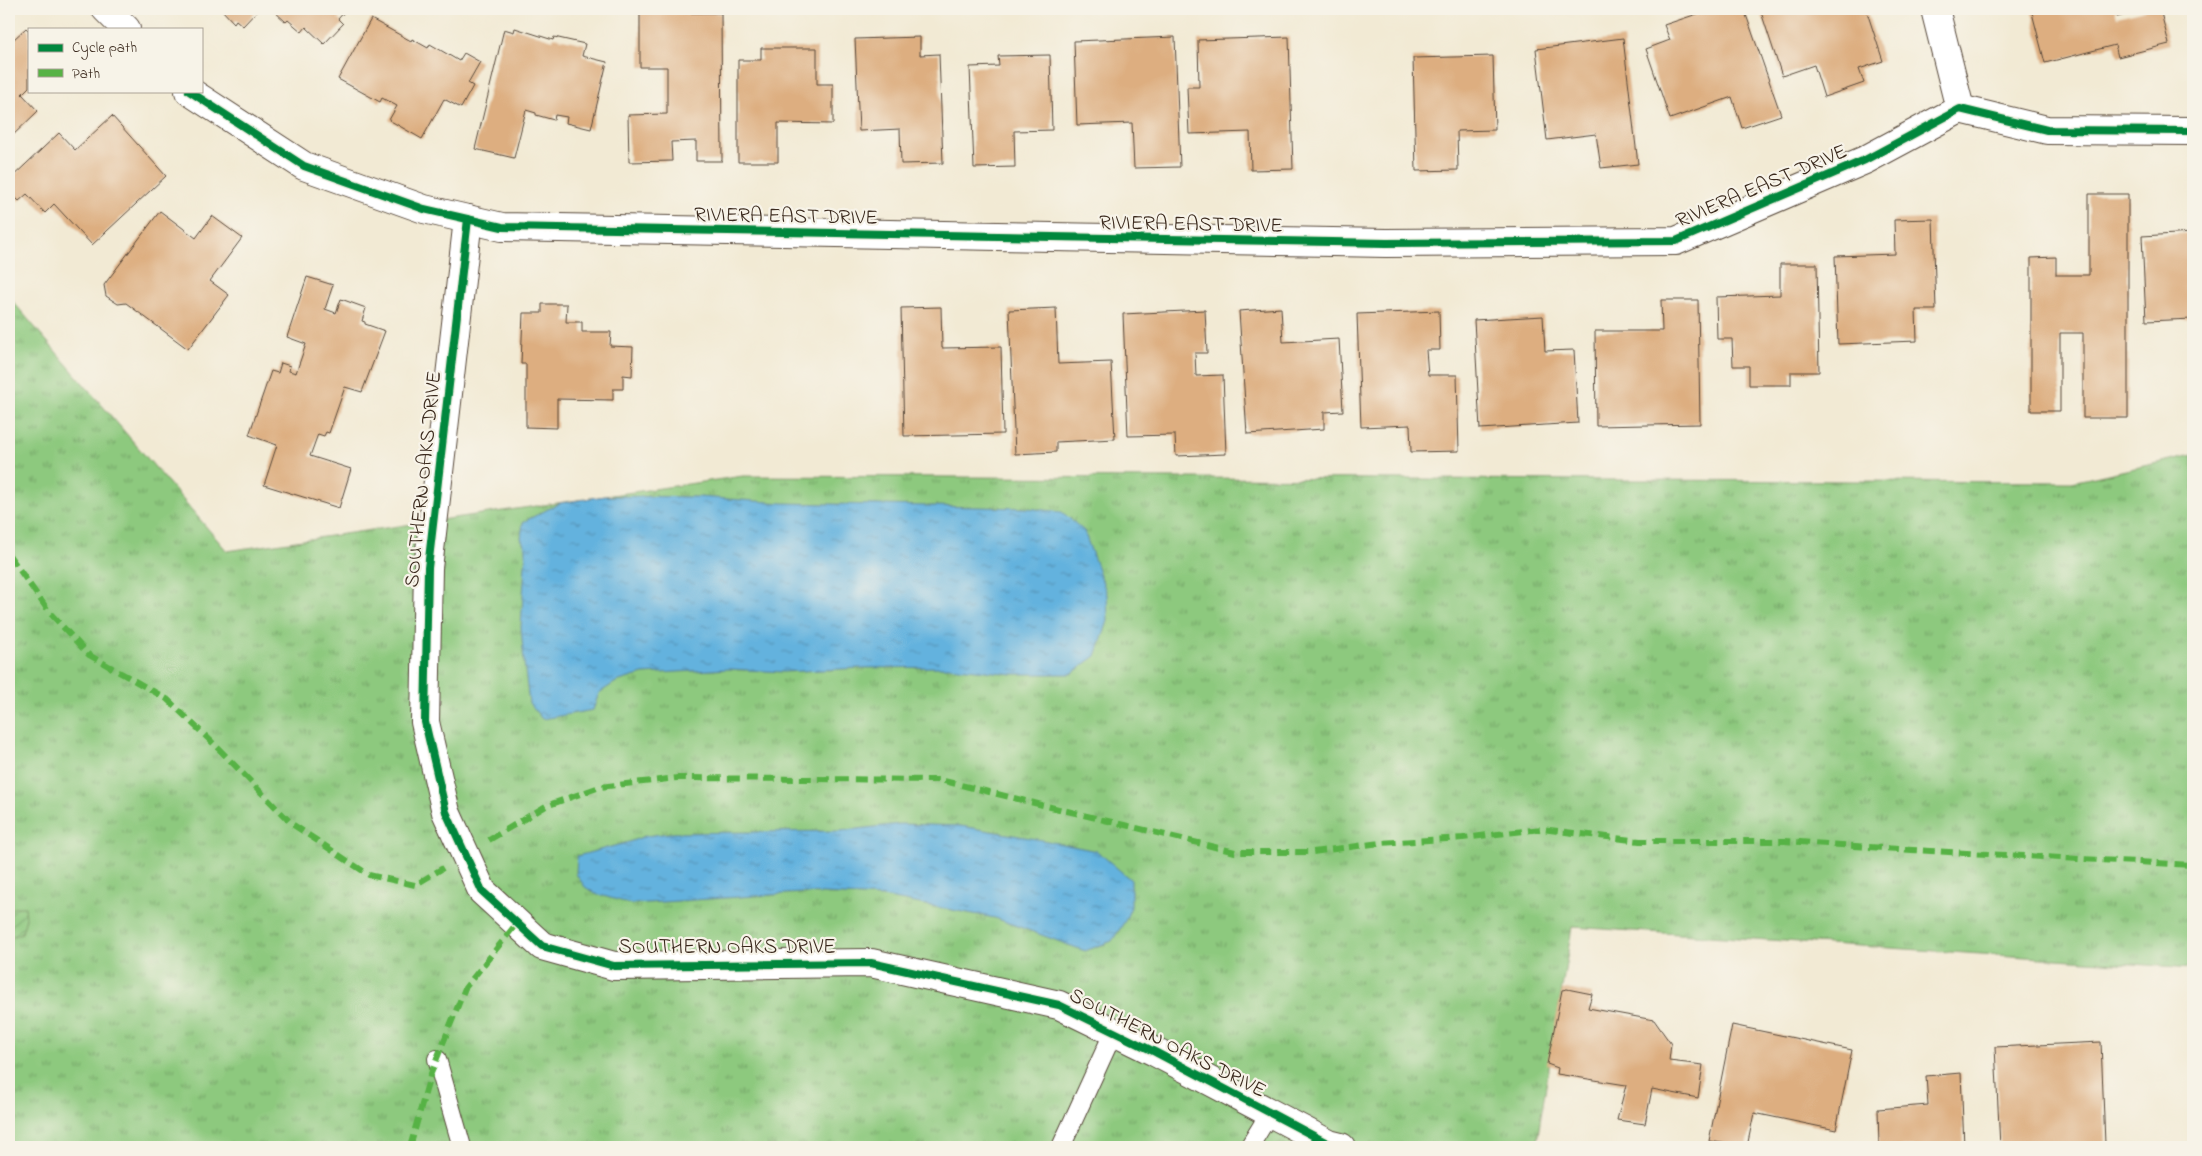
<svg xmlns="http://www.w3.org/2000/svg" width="2202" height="1156" viewBox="0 0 2202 1156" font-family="'Indie Flower',sans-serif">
	<defs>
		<pattern id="grass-tufts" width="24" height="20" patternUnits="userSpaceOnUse" patternTransform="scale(1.25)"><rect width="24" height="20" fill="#8dc97e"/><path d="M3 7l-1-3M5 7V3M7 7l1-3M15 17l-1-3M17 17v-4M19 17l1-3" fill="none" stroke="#74a367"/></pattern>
		<pattern id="garden-furrows" width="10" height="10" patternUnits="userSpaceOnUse" patternTransform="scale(1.25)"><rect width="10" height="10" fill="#8dc97e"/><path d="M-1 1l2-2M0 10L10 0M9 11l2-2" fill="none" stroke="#74a367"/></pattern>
		<pattern id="water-ripples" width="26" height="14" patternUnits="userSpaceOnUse" patternTransform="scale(1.25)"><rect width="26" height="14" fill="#64b2de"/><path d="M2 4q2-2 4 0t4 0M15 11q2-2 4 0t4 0" fill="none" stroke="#5491b3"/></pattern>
	</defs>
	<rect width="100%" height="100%" fill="#f7f3e8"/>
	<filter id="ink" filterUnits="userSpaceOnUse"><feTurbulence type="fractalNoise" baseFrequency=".02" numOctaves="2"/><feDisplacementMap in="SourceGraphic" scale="10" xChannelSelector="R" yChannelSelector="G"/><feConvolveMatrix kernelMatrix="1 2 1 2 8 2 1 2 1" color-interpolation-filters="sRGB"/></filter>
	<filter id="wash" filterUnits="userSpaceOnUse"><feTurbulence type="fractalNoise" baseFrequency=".0096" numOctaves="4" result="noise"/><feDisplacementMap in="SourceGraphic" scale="20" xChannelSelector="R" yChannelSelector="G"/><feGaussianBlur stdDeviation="1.12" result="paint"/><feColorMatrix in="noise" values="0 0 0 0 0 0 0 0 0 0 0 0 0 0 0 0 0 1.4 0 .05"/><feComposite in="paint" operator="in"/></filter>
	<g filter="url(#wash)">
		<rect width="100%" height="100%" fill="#f2ead4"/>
		<path fill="url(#grass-tufts)" stroke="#647a4e" d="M 9,297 L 227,551 L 743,476 L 2072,482 L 2193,455 L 2193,968 L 1572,927 L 1536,1147 L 9,1147 Z"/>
		<path fill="url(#garden-furrows)" stroke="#647a4e" d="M 15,907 L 25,907 L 26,918 L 22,933 L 9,938 L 9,911 Z"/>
		<g fill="url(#water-ripples)" stroke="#506e7e">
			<path d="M 605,496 L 700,497 L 783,503 L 1027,508 L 1062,512 L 1084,531 L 1107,594 L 1108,621 L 1096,656 L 1071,674 L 1012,674 L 949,667 L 862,668 L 783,672 L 729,669 L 643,674 L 616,682 L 599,693 L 593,710 L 542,719 L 529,703 L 524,662 L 521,627 L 526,549 L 521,538 L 523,522 L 560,503 Z"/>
			<path d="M 900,824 L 961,826 L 1042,840 L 1097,851 L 1131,880 L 1131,907 L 1125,921 L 1112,941 L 1085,951 L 995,918 L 883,897 L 802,893 L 632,904 L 596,894 L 585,887 L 576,874 L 577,856 L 629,842 L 645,836 L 670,833 L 840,831 Z"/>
		</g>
		<g id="blocks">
			<g fill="#ddae80">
				<path d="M 221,9 L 259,9 L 243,26 L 236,20 L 234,23 Z"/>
				<path d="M 276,9 L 347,9 L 338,19 L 343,24 L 324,44 L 306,27 L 302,32 L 288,20 L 286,22 L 274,11 Z"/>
				<path d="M 1712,9 L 1744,9 L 1781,115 L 1742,128 L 1732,97 L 1670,119 L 1646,49 L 1670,40 L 1664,25 Z"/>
				<path d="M 1760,9 L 1866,9 L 1883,61 L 1859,69 L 1864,83 L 1824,97 L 1814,65 L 1782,76 Z"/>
				<path d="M 2031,9 L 2115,9 L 2117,17 L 2149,9 L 2160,9 L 2169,44 L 2118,57 L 2115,45 L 2045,63 Z"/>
				<path d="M 640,13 L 721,13 L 722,161 L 696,161 L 696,141 L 671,142 L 672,161 L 629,162 L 628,115 L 667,114 L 667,67 L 640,67 Z"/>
				<path d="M 371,19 L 411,41 L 412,39 L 428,48 L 430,44 L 459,61 L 464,53 L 480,62 L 468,83 L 473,86 L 461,108 L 444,99 L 422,139 L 389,120 L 397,106 L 382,98 L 380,102 L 338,79 Z"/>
				<path d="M 26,28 L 29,31 L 29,87 L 22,94 L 38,111 L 9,139 L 9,36 L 13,40 Z"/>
				<path d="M 515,28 L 553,40 L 554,37 L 585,44 L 582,56 L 607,62 L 591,129 L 566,123 L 567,117 L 555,115 L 554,120 L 536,115 L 536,113 L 526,110 L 514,158 L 475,149 L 504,29 L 514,32 Z"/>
				<path d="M 920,37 L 920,55 L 939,54 L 943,163 L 901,164 L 900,129 L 859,131 L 855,39 Z"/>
				<path d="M 1175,37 L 1180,167 L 1134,168 L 1132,123 L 1077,125 L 1074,41 Z"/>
				<path d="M 1289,37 L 1293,169 L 1251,170 L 1250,132 L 1189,134 L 1187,87 L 1199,87 L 1198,40 Z"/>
				<path d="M 1623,38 L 1638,164 L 1601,168 L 1596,134 L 1547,140 L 1536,49 Z"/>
				<path d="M 761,48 L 817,48 L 817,84 L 833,84 L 833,124 L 778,123 L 778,162 L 738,162 L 738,60 L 761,60 Z"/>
				<path d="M 1050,55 L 1052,130 L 1014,131 L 1015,167 L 974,168 L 970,67 L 999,66 L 998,56 Z"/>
				<path d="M 1493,56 L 1495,130 L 1457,131 L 1458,170 L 1416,171 L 1413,58 Z"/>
				<path d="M 112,116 L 166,176 L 92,245 L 54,204 L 45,213 L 27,194 L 19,201 L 9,191 L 9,180 L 59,133 L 75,150 Z"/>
				<path d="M 2089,194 L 2128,194 L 2128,418 L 2083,418 L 2083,333 L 2060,333 L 2060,411 L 2031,411 L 2031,258 L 2056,257 L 2056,275 L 2089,275 Z"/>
				<path d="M 160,211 L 196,238 L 212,216 L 242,238 L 210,281 L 229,295 L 188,349 L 126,303 L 118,304 L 106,296 L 104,285 Z"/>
				<path d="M 1933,219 L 1936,310 L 1916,310 L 1917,341 L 1838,344 L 1835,256 L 1895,254 L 1894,220 Z"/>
				<path d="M 2193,233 L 2193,319 L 2146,321 L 2142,236 Z"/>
				<path d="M 1780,264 L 1817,264 L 1819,372 L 1791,372 L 1791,385 L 1749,385 L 1749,366 L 1733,366 L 1732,339 L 1717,339 L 1716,297 L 1780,295 Z"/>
				<path d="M 307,277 L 333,285 L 325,309 L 336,313 L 341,299 L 366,308 L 362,321 L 365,322 L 365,324 L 385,331 L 362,392 L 345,387 L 329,433 L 326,432 L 324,436 L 318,434 L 310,456 L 351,469 L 339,508 L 264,485 L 277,445 L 249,435 L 271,371 L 278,373 L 281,363 L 290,366 L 289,371 L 296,373 L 306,344 L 287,337 Z"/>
				<path d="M 1661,300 L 1698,300 L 1700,424 L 1596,426 L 1595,331 L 1662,331 Z"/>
				<path d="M 542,304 L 567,304 L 566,322 L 582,322 L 582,332 L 611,332 L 610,346 L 633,347 L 632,376 L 623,375 L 623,389 L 613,389 L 613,400 L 557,399 L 557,428 L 526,427 L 526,364 L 521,364 L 523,313 L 542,313 Z"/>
				<path d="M 941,307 L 942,348 L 1001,347 L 1003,434 L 904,436 L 901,308 Z"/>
				<path d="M 1056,308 L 1058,364 L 1111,362 L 1115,439 L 1056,442 L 1056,452 L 1015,454 L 1009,310 Z"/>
				<path d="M 1281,308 L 1283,342 L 1339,339 L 1343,411 L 1324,412 L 1324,429 L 1247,434 L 1239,311 Z"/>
				<path d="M 1205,310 L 1207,353 L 1195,353 L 1196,376 L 1223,375 L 1226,454 L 1176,456 L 1175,435 L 1128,436 L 1123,314 Z"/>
				<path d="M 1439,311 L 1440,350 L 1426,350 L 1428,375 L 1457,375 L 1459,451 L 1411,452 L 1410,425 L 1361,427 L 1357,314 Z"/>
				<path d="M 1543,316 L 1545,351 L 1574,350 L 1578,423 L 1480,429 L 1474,320 Z"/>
				<path d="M 1567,989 L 1592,994 L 1588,1008 L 1654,1020 L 1671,1044 L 1669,1061 L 1703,1065 L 1698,1098 L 1652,1089 L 1645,1124 L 1617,1120 L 1626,1085 L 1557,1074 L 1558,1068 L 1547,1064 L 1562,990 Z"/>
				<path d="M 1732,1025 L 1852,1050 L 1836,1130 L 1754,1113 L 1747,1147 L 1709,1141 Z"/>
				<path d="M 2101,1042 L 2105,1144 L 2000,1147 L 1995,1047 Z"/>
				<path d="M 1961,1073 L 1964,1147 L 1879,1147 L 1878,1109 L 1928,1105 L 1926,1076 Z"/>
			</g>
		</g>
	</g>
	<g filter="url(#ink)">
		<use href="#blocks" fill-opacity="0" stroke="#564739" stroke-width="1"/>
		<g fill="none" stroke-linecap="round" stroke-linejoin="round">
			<g stroke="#564739" stroke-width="20">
				<g id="lane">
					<path d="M 437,1059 L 462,1147"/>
					<path d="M 1061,1147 L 1114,1031"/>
					<path d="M 1249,1147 L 1270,1113"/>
				</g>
			</g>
			<g stroke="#564739" stroke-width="30">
				<g id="street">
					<path d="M 106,9 L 126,29"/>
					<path d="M 1935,9 L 1960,109"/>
					<path d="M 189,91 L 304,166 L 424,209 L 502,227 L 1386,243 L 1676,241 L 1865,160 L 1960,109 L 2047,130 L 2193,131"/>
					<path d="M 468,219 L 428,568 L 425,722 L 446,812 L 482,891 L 542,946 L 614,966 L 871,963 L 1059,1005 L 1155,1052 L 1329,1144 L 1341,1147"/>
				</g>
			</g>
			<use href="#lane" stroke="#fff" stroke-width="18"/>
			<use href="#street" stroke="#fff" stroke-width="28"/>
			<g stroke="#57b245" stroke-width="6" stroke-dasharray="12 6" stroke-linecap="butt">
				<path d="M 9,555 L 50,613 L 89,655 L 167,699 L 214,744 L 292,824 L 369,875 L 415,885 L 443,868"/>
				<path d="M 489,840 L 546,806 L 600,787 L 677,778 L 940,780 L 1235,852 L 1313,852 L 1380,843 L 1463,838 L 1541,829 L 1640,841 L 1785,841 L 1912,850 L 2193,865"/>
				<path d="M 410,1147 L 430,1076 L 465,988 L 517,923"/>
			</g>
			<g stroke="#f7f3e8" stroke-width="11">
				<g id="cycleway">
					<path d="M 189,91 L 304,166 L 424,209 L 502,227 L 1386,243 L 1676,241 L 1865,160 L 1960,109 L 2047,130 L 2193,131"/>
					<path d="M 468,219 L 428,568 L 425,722 L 446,812 L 482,891 L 542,946 L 614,966 L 871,963 L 1059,1005 L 1155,1052 L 1329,1144 L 1341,1147"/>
				</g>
			</g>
			<use href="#cycleway" stroke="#00873e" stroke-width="8"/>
		</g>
	</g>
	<g text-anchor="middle" stroke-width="4.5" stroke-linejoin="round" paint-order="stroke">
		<g font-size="21" fill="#3b2a1e" stroke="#f7f3e8">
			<text transform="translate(1761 185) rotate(-23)" y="7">RIVIERA EAST DRIVE</text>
			<text transform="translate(786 215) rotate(1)" y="7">RIVIERA EAST DRIVE</text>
			<text transform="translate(1191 223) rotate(1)" y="7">RIVIERA EAST DRIVE</text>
			<text transform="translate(422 479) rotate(-84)" y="7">SOUTHERN OAKS DRIVE</text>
			<text x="727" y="953">SOUTHERN OAKS DRIVE</text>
			<text transform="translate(1168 1042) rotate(27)" y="7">SOUTHERN OAKS DRIVE</text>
		</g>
	</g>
	<rect width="2202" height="1156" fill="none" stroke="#f7f3e8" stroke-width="30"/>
	<rect x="28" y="28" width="175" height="65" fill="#f7f3e8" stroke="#aca397"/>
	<rect x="38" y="44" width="25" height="8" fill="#00873e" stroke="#aca397"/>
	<text x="72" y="52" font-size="15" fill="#3b2a1e">Cycle path</text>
	<rect x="38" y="69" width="25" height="8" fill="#57b245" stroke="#aca397"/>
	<text x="72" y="78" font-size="15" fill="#3b2a1e">Path</text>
</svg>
